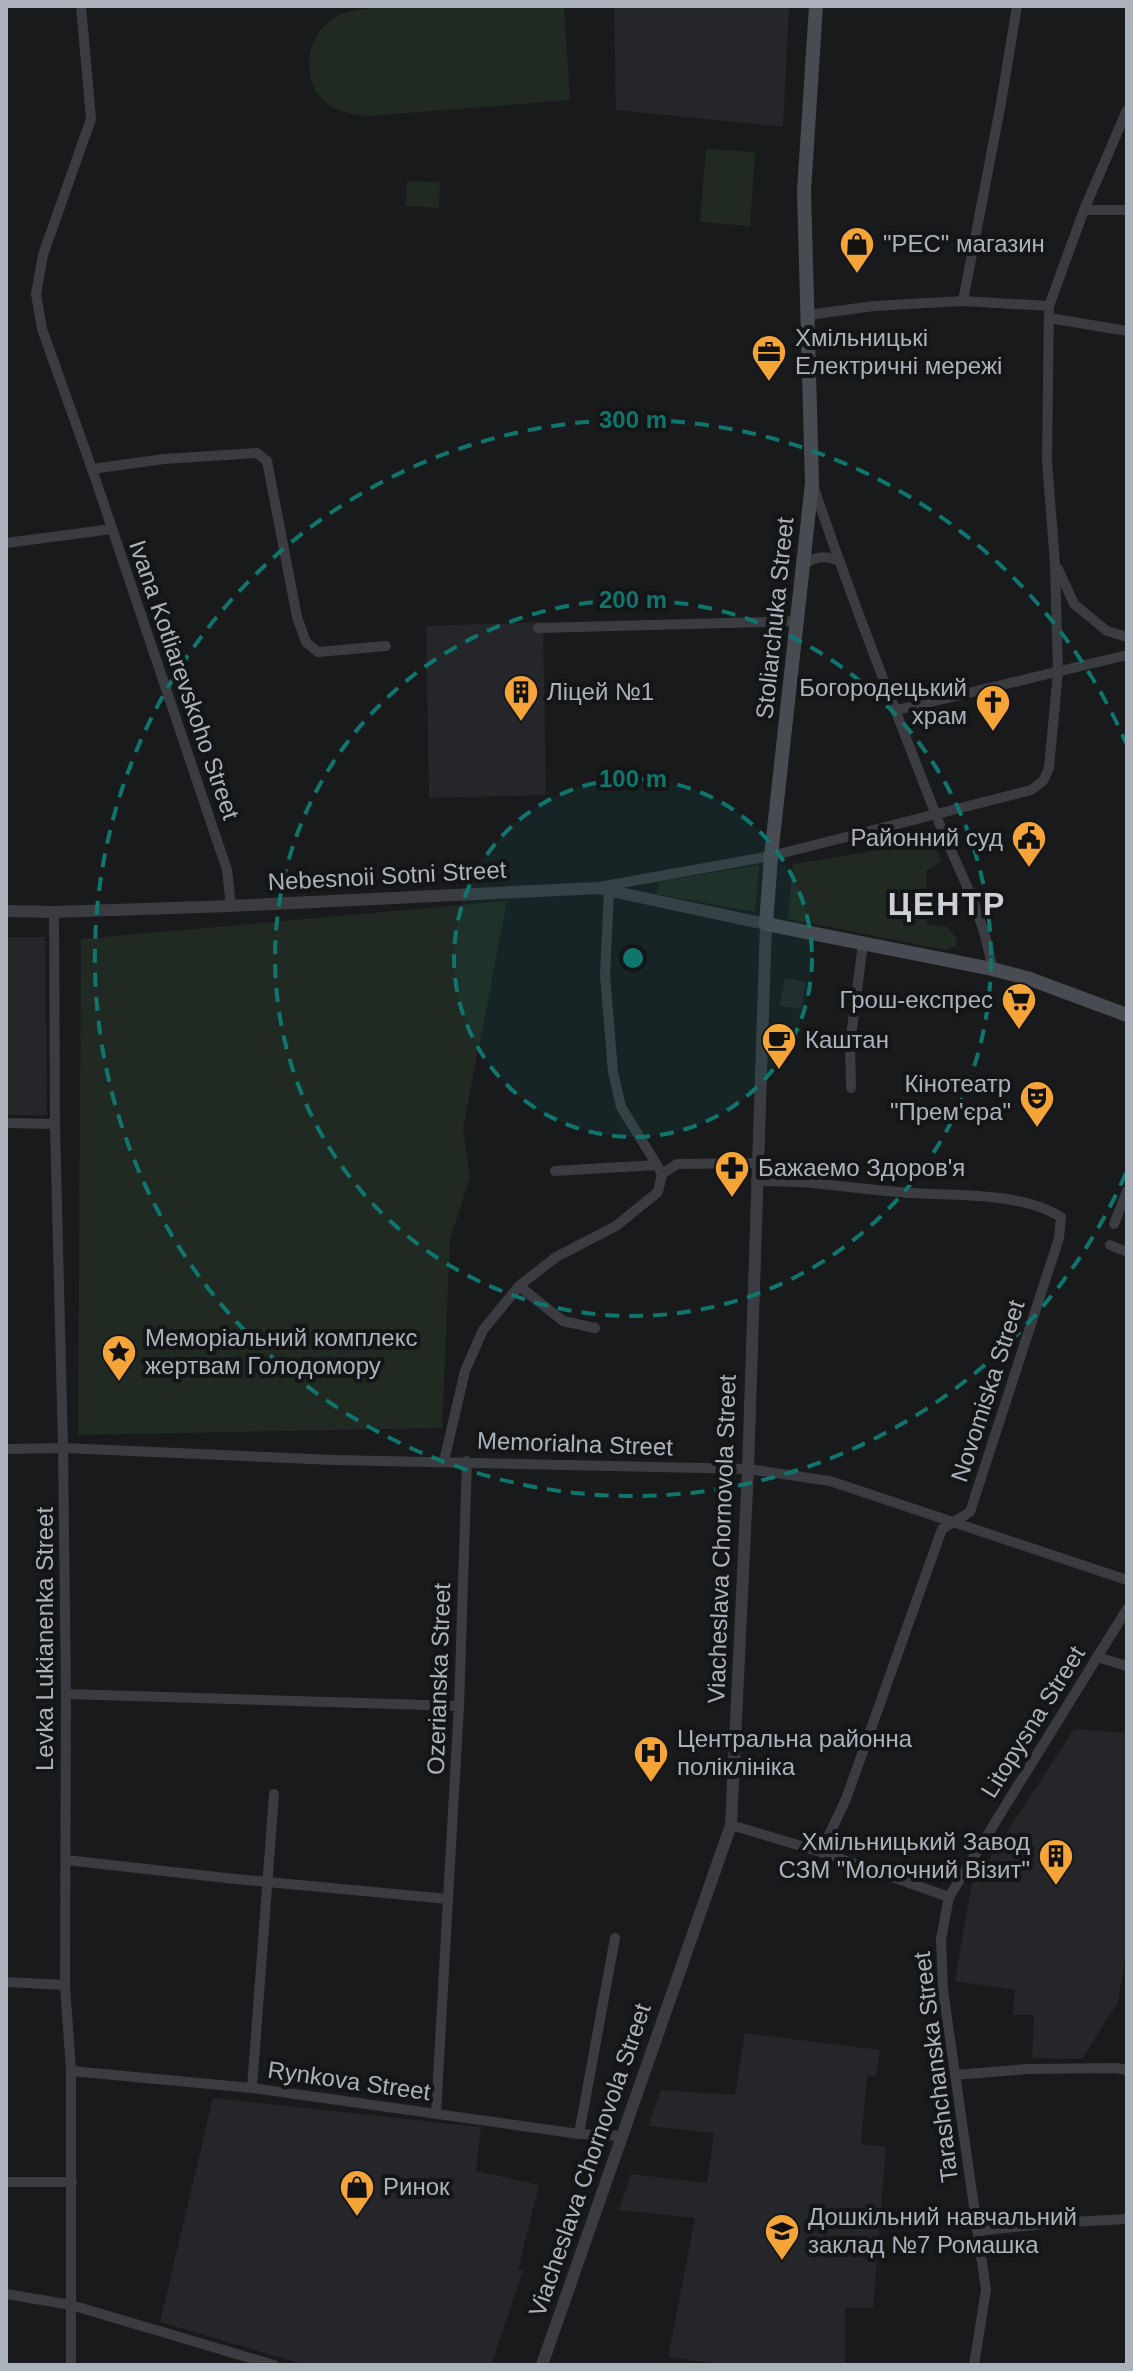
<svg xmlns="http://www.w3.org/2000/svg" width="1133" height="2371" viewBox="0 0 1133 2371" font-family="Helvetica,sans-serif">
	<rect width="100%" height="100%" fill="#191a1c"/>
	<g fill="#252629">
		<path d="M 614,6 L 789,6 L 783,127 L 616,110 Z"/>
		<path d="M 543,622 L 546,795 L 429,798 L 426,626 Z"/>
		<path d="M 6,937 L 45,937 L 47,1115 L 6,1115 Z"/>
		<path d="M 785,978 L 806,982 L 801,1009 L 780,1006 Z"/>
		<path d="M 1074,1729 L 1127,1733 L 1127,1946 L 1118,2002 L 1082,2059 L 1032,2058 L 1034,2015 L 1013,2015 L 1015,1990 L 955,1981 L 971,1887 Z"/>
		<path d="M 745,2033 L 880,2050 L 876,2077 L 867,2076 L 861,2144 L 886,2147 L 873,2308 L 845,2308 L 845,2365 L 728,2365 L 668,2357 L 695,2218 L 619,2210 L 631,2174 L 707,2183 L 714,2133 L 648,2126 L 661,2090 L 735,2095 Z"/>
		<path d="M 213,2098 L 481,2127 L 476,2171 L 539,2185 L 518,2269 L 523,2271 L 491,2365 L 306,2365 L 160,2322 Z"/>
	</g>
	<g fill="#212a22">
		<path d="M 422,6 L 564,6 L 570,100 L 368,116 C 351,114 334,112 322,99 C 300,75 308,34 335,17 C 355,5 399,8 422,6 Z"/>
		<path d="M 706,149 L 755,152 L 750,226 L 700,222 Z"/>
		<path d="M 407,181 L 440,182 L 439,208 L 406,206 Z"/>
		<path d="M 933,841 L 941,861 L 926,871 L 927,924 L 947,927 L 957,939 L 956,946 L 945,950 L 788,919 L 793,864 Z"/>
		<path d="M 759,865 L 755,912 L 657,894 L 658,882 Z"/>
		<path d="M 507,901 L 463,1128 L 470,1177 L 450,1240 L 442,1428 L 78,1435 L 81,939 Z"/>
	</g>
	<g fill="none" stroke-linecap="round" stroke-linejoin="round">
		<g stroke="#3a3c41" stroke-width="10">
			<path d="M 81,6 L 91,119 L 43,255 L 36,294 L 42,329 L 92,469"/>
			<path d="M 1084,210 L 1127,210"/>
			<path d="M 963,301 L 1001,103 L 1017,6"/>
			<path d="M 808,315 L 874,306 L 963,301 L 1049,306"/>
			<path d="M 1049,318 L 1127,331"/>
			<path d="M 814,488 C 851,598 894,707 936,815 C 956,866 985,915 992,969"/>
			<path d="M 6,543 L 112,529"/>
			<path d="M 803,565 C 816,556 824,555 839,561"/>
			<path d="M 1058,569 L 1074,604 L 1107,631 L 1127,637"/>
			<path d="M 538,628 L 798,621"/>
			<path d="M 897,710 L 1127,655"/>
			<path d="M 599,887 L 771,856 L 1031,790 L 1043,781 L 1049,768 L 1058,672 L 1055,564 L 1047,461 L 1049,306 L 1084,210 L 1127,110"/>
			<path d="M 609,891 L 605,975 L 613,1072 L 621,1107 L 657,1165"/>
			<path d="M 231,906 L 227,870 L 92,469 L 164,459 L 257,453 L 267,461 L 297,617 L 306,642 L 318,652 L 386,646"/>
			<path d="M 54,912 L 55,1124 L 63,1448 L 66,1694 L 65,1985 L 71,2071 L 71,2365"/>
			<path d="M 851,1088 L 850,1044 L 863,944"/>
			<path d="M 6,1123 L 55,1124"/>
			<path d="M 662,1174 L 677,1164 L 757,1163"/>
			<path d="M 756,1181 C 804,1180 850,1188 898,1192 C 949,1197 1017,1190 1061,1217 L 1059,1238 L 970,1512 L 942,1529 L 846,1799 L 821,1852"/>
			<path d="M 1114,1224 L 1127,1191"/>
			<path d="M 1110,1245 L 1127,1252"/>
			<path d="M 519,1286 L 556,1257 L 616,1226 L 658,1192 L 662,1174 L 657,1165 L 555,1171"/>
			<path d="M 6,1449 L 63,1448 L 334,1460 L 748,1469 L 830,1481 L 1127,1580"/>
			<path d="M 444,1461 L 465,1371 L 483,1330 L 519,1286 L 563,1321 L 595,1328"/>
			<path d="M 1097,1657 L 1127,1666"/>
			<path d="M 66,1694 L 459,1706"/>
			<path d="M 731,1825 L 821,1852 L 949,1897"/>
			<path d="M 66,1860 L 235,1879 L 448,1899 L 436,2114"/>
			<path d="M 448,1899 L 459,1706 L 467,1461"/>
			<path d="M 6,1982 L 65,1985"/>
			<path d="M 71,2071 L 252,2088 L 579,2134 L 622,2136"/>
			<path d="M 955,2075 L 1027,2069 L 1116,2068 L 1127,2070"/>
			<path d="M 252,2088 L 274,1794"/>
			<path d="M 579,2134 L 615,1938"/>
			<path d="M 6,2182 L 72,2182"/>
			<path d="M 977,2231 L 1053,2223 L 1127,2219"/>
			<path d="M 6,2294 L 71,2305 L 274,2365"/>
			<path d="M 974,2365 L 986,2290 L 943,1990 L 941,1939 L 949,1897 L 1127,1609"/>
		</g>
		<path stroke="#3a3c41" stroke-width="12" d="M 6,911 L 54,912 L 231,906 L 597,888 L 766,924 L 748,1469 L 731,1825 L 542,2365"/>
		<path stroke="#484b51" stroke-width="14" d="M 816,6 L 804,191 L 812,483 L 771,856 L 766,924 L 992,969 L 1030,979 L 1127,1015"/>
	</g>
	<circle cx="633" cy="958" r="179" fill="#0f766e" fill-opacity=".12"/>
	<g fill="none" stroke="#0f766e" stroke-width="4" stroke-dasharray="14 10">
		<circle cx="633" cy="958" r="179"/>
		<circle cx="633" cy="958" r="358"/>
		<path d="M1126 1173A538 538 0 1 1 1126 743"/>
	</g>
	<defs>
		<g id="shop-pin" transform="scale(1.8)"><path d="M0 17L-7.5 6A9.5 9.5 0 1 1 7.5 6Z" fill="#f5a438" stroke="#141517"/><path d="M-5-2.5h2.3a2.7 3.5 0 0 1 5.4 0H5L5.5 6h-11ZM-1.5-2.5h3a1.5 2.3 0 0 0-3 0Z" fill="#111"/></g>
		<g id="office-pin" transform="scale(1.8)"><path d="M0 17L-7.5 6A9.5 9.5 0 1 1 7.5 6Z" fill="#f5a438" stroke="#141517"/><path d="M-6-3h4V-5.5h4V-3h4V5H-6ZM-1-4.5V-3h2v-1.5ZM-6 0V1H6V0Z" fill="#111"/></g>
		<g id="building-pin" transform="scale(1.8)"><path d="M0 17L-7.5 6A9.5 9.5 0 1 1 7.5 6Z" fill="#f5a438" stroke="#141517"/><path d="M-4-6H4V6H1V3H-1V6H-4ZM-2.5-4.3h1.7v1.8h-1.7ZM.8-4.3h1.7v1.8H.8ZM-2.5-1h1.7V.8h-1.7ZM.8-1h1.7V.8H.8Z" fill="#111"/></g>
		<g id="church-pin" transform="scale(1.8)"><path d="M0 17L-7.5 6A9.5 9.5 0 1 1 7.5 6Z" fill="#f5a438" stroke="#141517"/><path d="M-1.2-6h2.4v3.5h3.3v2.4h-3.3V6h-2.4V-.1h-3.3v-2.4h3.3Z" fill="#111"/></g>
		<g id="civic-pin" transform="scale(1.8)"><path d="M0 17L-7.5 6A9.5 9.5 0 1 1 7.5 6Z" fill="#f5a438" stroke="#141517"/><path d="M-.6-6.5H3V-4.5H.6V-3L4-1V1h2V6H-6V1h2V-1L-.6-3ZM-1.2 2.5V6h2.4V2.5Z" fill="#111"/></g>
		<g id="supermarket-pin" transform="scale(1.8)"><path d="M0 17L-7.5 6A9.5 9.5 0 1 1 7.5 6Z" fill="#f5a438" stroke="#141517"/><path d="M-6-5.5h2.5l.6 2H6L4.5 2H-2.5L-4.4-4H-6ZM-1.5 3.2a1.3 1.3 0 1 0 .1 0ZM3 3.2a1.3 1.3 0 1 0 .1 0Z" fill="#111"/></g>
		<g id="cafe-pin" transform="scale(1.8)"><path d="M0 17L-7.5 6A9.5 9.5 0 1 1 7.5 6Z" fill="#f5a438" stroke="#141517"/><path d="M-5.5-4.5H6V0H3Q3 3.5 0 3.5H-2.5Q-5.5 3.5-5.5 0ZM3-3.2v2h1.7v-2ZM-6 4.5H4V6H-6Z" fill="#111"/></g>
		<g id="theatre-pin" transform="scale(1.8)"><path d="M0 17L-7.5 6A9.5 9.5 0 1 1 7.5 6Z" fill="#f5a438" stroke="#141517"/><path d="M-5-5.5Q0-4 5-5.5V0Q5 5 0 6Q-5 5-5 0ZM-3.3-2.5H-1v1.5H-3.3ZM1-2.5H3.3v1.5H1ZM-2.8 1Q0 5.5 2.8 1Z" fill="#111"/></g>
		<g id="pharmacy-pin" transform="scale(1.8)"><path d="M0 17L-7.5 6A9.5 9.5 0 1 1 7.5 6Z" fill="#f5a438" stroke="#141517"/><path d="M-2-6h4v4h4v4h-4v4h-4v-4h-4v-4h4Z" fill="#111"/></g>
		<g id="sight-pin" transform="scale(1.8)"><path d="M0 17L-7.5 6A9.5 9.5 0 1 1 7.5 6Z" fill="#f5a438" stroke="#141517"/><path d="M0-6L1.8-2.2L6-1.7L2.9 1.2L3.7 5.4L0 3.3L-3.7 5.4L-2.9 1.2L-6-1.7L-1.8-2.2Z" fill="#111"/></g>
		<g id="hospital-pin" transform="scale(1.8)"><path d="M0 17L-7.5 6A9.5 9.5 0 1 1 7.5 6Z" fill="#f5a438" stroke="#141517"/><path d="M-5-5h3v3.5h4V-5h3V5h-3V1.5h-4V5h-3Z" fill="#111"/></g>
		<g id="school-pin" transform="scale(1.8)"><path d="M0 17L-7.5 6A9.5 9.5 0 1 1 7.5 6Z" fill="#f5a438" stroke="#141517"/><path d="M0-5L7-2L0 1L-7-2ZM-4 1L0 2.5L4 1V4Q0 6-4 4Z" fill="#111"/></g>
	</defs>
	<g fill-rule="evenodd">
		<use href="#shop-pin" x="857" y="244"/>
		<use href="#office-pin" x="769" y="352"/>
		<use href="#building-pin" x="521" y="692"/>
		<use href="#church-pin" x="993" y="702"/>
		<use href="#civic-pin" x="1029" y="838"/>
		<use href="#supermarket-pin" x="1019" y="1000"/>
		<use href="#cafe-pin" x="779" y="1040"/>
		<use href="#theatre-pin" x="1037" y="1098"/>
		<use href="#pharmacy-pin" x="732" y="1168"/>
		<use href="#sight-pin" x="119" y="1352"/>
		<use href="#hospital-pin" x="651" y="1753"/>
		<use href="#building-pin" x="1056" y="1856"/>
		<use href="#shop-pin" x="357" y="2187"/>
		<use href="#school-pin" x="782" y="2231"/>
	</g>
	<g text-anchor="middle" stroke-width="8" stroke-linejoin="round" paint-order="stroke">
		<g font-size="24" fill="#acb2bb" stroke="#141517" text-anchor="start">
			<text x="883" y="252">"РЕС" магазин</text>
			<text x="795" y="346">Хмільницькі<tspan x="795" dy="28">Електричні мережі</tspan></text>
			<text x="967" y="696" text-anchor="end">Богородецький<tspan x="967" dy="28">храм</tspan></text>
			<text x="547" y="700">Ліцей №1</text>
			<text x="1003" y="846" text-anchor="end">Районний суд</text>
			<text x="993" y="1008" text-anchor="end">Грош-експрес</text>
			<text x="805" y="1048">Каштан</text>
			<text x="1011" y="1092" text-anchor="end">Кінотеатр<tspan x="1011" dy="28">"Прем'єра"</tspan></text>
			<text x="758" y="1176">Бажаемо Здоров'я</text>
			<text x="145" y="1346">Меморіальний комплекс<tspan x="145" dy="28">жертвам Голодомору</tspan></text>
			<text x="677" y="1747">Центральна районна<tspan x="677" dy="28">поліклініка</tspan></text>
			<text x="1030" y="1850" text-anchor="end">Хмільницький Завод<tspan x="1030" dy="28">СЗМ "Молочний Візит"</tspan></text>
			<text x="383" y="2195">Ринок</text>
			<text x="808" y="2225">Дошкільний навчальний<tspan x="808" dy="28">заклад №7 Ромашка</tspan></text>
		</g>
		<g font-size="24" fill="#acb2bb" stroke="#141517">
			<text transform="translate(775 618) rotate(-84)" y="8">Stoliarchuka Street</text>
			<text transform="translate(184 680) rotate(71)" y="8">Ivana Kotliarevskoho Street</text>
			<text transform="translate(387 876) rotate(-3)" y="8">Nebesnoii Sotni Street</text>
			<text transform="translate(988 1391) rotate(-72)" y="8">Novomiska Street</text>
			<text transform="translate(575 1444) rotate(2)" y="8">Memorialna Street</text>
			<text transform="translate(722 1539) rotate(-88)" y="8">Viacheslava Chornovola Street</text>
			<text transform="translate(45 1639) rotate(-90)" y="8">Levka Lukianenka Street</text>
			<text transform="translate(439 1679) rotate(-88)" y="8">Ozerianska Street</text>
			<text transform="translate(1033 1722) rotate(-58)" y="8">Litopysna Street</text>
			<text transform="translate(936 2067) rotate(-97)" y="8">Tarashchanska Street</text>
			<text transform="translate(349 2081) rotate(8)" y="8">Rynkova Street</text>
			<text transform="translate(590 2160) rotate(-71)" y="8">Viacheslava Chornovola Street</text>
		</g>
		<g font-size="32" font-weight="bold" letter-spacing="2" fill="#cdd1d7" stroke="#141517">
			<text x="947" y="915">ЦЕНТР</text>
		</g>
	</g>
	<circle cx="633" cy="958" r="12" fill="#0f766e" stroke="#141517" stroke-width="4"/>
	<g font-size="24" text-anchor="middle" font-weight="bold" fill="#0f766e" stroke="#141517" stroke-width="8" stroke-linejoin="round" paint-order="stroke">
		<text x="633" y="428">300 m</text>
		<text x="633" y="608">200 m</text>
		<text x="633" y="787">100 m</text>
	</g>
	<rect width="1133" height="2371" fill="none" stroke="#acb2bb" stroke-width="16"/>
</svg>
